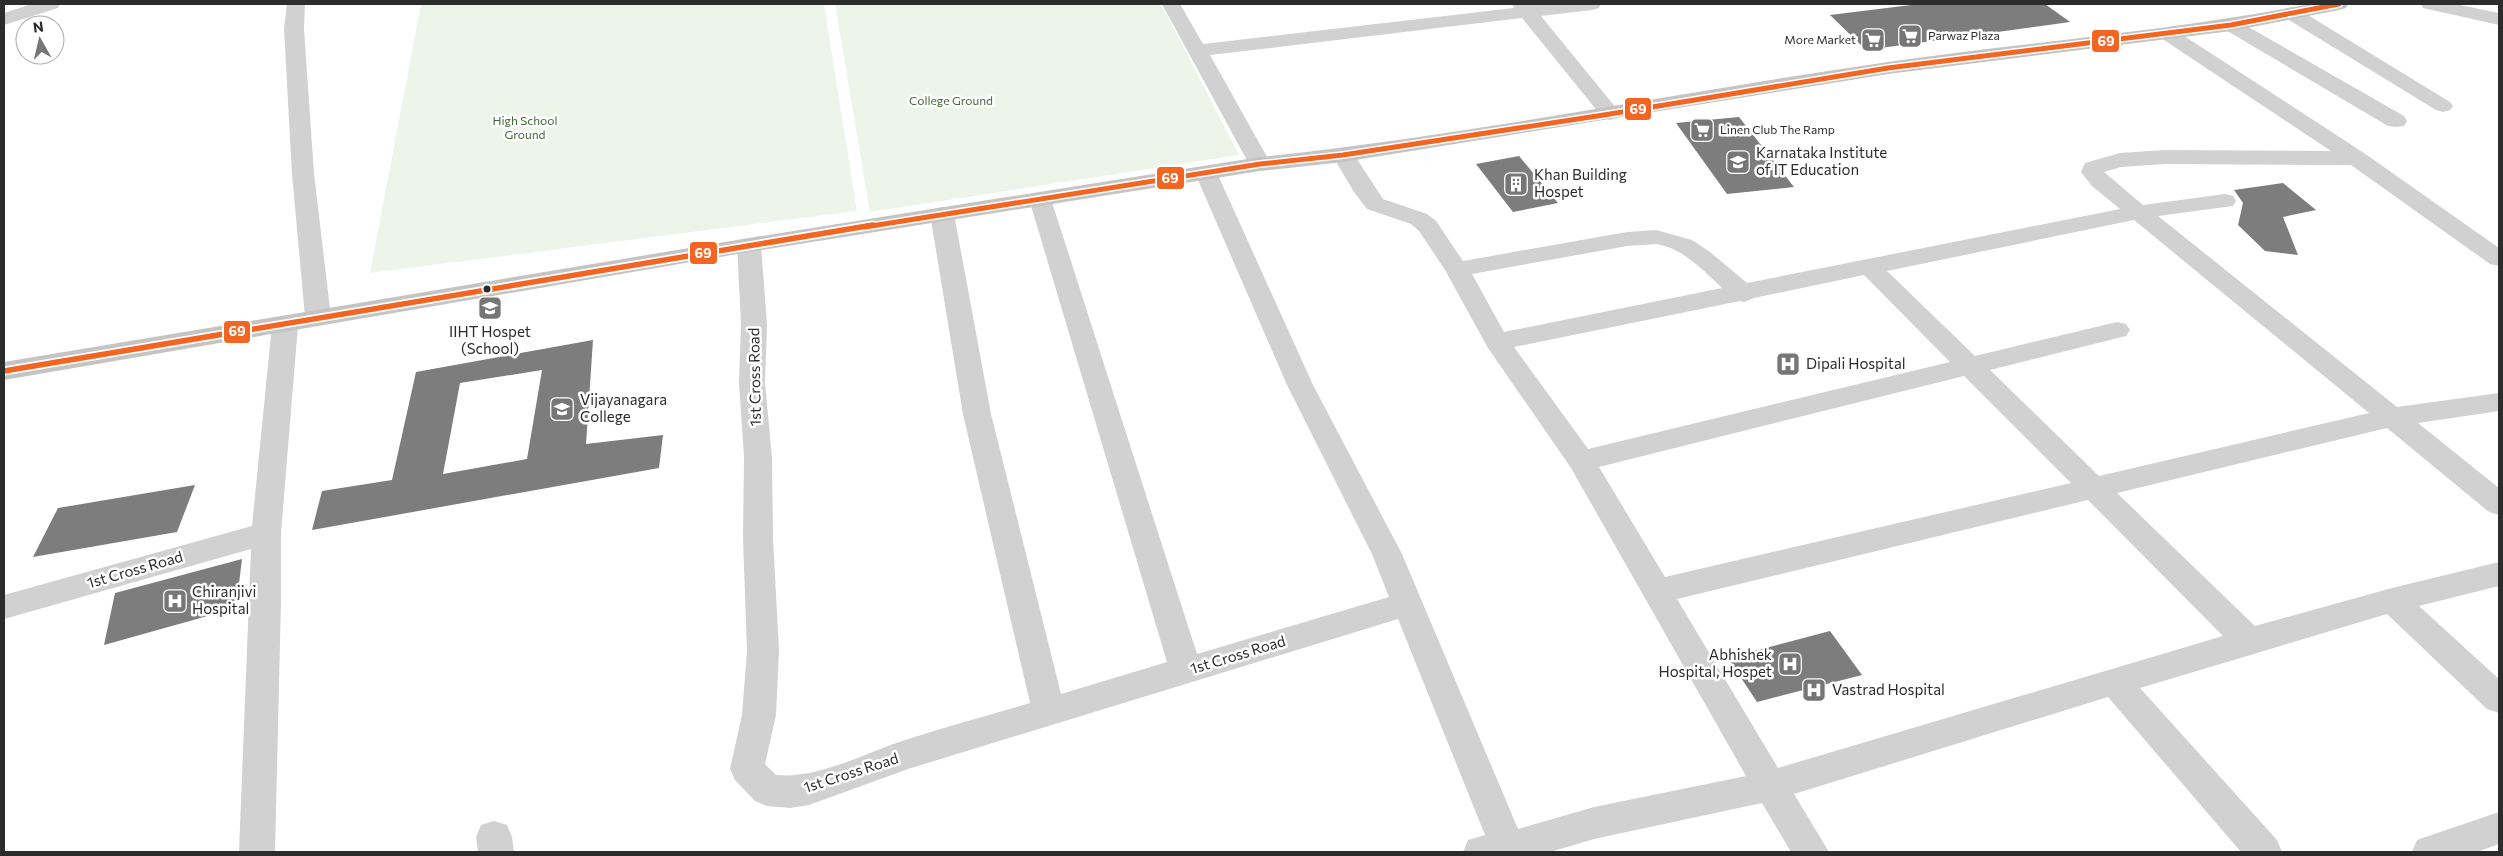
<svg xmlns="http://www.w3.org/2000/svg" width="2503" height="856" viewBox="0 0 2503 856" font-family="Commissioner,sans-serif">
	<rect width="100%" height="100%" fill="#fff"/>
	<g fill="#edf4ea">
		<path d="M 421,4 L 824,4 L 857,211 L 370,273 Z"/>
		<path d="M 835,4 L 1161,4 L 1239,155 L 870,212 Z"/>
	</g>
	<g fill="#7d7d7d" fill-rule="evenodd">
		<path d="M 1919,4 L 2045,4 L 2070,22 L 1866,50 L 1830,15 Z"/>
		<path d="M 1739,117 L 1794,187 L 1727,194 L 1676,123 Z"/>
		<path d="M 1519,156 L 1558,203 L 1513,212 L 1476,164 Z"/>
		<path d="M 2283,183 L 2316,210 L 2283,217 L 2298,255 L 2265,251 L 2238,225 L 2243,203 L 2234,190 Z"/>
		<path d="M 593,340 L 586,444 L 663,435 L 659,468 L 312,530 L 322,491 L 392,480 L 416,372 ZM 542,370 L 527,459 L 443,474 L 460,383 Z"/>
		<path d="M 195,485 L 177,532 L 33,557 L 58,508 Z"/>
		<path d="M 242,559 L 236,608 L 104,645 L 115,593 Z"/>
		<path d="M 1830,631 L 1862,675 L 1757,702 L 1728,658 Z"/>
	</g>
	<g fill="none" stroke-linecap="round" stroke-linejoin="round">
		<g fill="#d1d1d1" fill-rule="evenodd">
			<path d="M 32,4 L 60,4 L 58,8 L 4,25 L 4,13 Z"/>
			<path d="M 287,4 L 305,4 L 304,29 L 314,174 L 331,317 L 327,323 L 318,325 L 309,323 L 305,317 L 292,174 L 284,29 Z"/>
			<path d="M 1162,4 L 1180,4 L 1203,44 L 1514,8 L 1512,4 L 1601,4 L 1599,8 L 1592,10 L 1541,16 L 1621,114 L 1617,118 L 1610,120 L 1603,118 L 1522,18 L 1210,55 L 1271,164 L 1268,169 L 1260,171 L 1252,169 L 1249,164 Z"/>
			<path d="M 2421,4 L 2455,4 L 2499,13 L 2499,25 L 2423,8 Z"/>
			<path d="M 2291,7 L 2298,9 L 2450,102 L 2453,106 L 2450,110 L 2443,112 L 2436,110 L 2284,17 L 2281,13 L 2284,9 Z"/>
			<path d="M 2231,19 L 2238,21 L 2404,116 L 2407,121 L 2404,126 L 2396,127 L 2388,126 L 2224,29 L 2221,25 L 2224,21 Z"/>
			<path d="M 2168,28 L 2175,30 L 2364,153 L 2499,248 L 2499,266 L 2490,264 L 2351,165 L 2165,164 L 2121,167 L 2104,172 L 2143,205 L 2225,194 L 2233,196 L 2236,201 L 2233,206 L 2158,216 L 2397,407 L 2499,393 L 2499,411 L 2418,423 L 2499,488 L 2499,515 L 2489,512 L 2387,428 L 2117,493 L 2255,626 L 2392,588 L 2499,562 L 2499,586 L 2419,606 L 2499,679 L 2499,713 L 2487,709 L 2387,614 L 2140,688 L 2277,840 L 2282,852 L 2241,852 L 2108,697 L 1794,794 L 1829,852 L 1791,852 L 1762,803 L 1594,839 L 1550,852 L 1463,852 L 1468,840 L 1485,835 L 1398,619 L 908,769 L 809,805 L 790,808 L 767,806 L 755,801 L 735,780 L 730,769 L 742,715 L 747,651 L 743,539 L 744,457 L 739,383 L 741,324 L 737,245 L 741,240 L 749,238 L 757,240 L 761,245 L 767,324 L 765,383 L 772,457 L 773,539 L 779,651 L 776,715 L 765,764 L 776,775 C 819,779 867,752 908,739 C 949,726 990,715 1030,703 L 963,414 L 930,214 L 934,209 L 942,207 L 950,209 L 954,214 L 991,414 L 1061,694 L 1167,662 L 1029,199 L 1032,194 L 1040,192 L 1048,194 L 1051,199 L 1197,654 L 1389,597 L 1372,554 L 1287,385 L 1195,173 L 1198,168 L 1206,166 L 1214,168 L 1217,173 L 1313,385 L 1402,554 L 1518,829 L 1594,807 L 1746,776 L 1571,468 L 1488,348 L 1445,270 L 1419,231 L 1411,224 L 1367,209 L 1354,192 L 1332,155 L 1335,150 L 1343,148 L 1351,150 L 1383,199 L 1427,214 L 1436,221 L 1463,261 L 1627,232 L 1656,230 L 1692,240 L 1710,252 L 1747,283 L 2120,209 L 2092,186 L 2081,172 L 2085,163 L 2120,153 L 2165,150 L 2331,151 L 2161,38 L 2158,34 L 2161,30 ZM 2134,220 L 2369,413 L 2099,476 L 1990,370 L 2126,336 L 2130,330 L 2126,324 L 2117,322 L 1975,356 L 1887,271 ZM 1656,244 C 1683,248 1704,271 1722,288 L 1504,332 L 1472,274 L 1627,246 ZM 1864,275 L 1950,362 L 1588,449 L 1514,347 L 1740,301 L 1744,302 L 1754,298 ZM 1964,376 L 2071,483 L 1665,577 L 1599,467 ZM 2088,500 L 2223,636 L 1778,768 L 1677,599 Z"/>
			<path d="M 285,317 L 294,319 L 298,325 L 281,533 L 281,600 L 275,852 L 239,852 L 251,549 L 4,619 L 4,595 L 252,526 L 272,325 L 276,319 Z"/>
			<path d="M 2499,812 L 2499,844 L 2477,852 L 2412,852 L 2417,840 Z"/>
			<path d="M 494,821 L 507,825 L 512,837 L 514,852 L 478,852 L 476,837 L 481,825 Z"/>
		</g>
		<path fill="#c4c4c4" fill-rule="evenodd" d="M 2311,4 L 2348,4 L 2346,8 L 2339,10 L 2231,31 L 1888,74 L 1343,162 L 1260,171 L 749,252 L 4,380 L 4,362 L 749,238 L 1260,157 C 1471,135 1678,92 1888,62 C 2029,42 2171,31 2311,4 Z"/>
		<g stroke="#fff" stroke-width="8">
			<path id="bus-1-far1" d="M 865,227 L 1260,164 L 1343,155 L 1610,114 L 1888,68 L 2231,25 L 2339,4"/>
		</g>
		<g stroke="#fff" stroke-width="9">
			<path id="bus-1" d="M 4,371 L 873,225"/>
		</g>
		<use href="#bus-1-far1" stroke="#f26522" stroke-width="5"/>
		<use href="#bus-1" stroke="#f26522" stroke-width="5.5"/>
	</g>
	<defs>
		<g id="supermarket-square" transform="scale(1.25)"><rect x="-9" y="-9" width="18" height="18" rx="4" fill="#767676" stroke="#fff"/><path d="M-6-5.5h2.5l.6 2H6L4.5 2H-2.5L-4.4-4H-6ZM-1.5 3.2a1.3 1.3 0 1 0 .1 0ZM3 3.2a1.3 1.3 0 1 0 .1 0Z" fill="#fff"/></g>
		<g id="school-square" transform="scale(1.25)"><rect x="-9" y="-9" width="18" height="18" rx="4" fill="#767676" stroke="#fff"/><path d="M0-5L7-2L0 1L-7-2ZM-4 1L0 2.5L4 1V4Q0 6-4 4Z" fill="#fff"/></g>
		<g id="building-square" transform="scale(1.25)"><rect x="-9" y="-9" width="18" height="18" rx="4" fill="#767676" stroke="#fff"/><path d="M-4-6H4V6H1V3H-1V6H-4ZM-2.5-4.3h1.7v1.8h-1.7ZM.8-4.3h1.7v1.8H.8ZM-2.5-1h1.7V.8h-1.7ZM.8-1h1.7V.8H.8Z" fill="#fff"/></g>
		<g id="hospital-square" transform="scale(1.25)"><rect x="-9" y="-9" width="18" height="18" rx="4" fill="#767676" stroke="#fff"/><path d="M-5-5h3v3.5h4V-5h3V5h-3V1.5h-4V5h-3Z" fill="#fff"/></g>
		<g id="university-square" transform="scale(1.25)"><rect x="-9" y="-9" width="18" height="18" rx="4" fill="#767676" stroke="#fff"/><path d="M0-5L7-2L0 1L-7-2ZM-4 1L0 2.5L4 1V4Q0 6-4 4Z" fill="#fff"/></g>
	</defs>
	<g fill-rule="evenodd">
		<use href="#supermarket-square" x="1910" y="36"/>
		<use href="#supermarket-square" x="1873" y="40"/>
		<use href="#supermarket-square" x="1702" y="130"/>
		<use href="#school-square" x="1738" y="162"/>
		<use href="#building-square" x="1516" y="184"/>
		<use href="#school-square" x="490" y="308"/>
		<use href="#hospital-square" x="1788" y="364"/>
		<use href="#university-square" x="562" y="409"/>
		<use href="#hospital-square" x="175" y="601"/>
		<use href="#hospital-square" x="1790" y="664"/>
		<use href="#hospital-square" x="1814" y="690"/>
	</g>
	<circle fill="#2c2c2c" stroke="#fff" stroke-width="2" cx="487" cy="289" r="4.5"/>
	<g text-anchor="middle" stroke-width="5" stroke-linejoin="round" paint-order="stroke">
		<g font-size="12" fill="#2c2c2c" stroke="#fff" text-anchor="start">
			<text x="1928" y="40">Parwaz Plaza</text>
			<text x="1856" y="44" text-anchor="end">More Market</text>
			<text x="1720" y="134">Linen Club The Ramp</text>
		</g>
		<g font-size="12" fill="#446938" stroke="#fff">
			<text x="951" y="105">College Ground</text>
			<text x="525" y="125">High School<tspan x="525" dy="14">Ground</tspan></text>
		</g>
		<g font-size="15" fill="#2c2c2c" stroke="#fff" text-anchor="start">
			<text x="1756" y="158">Karnataka Institute<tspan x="1756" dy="17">of IT Education</tspan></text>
			<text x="1534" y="180">Khan Building<tspan x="1534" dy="17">Hospet</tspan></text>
			<text x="490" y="337" text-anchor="middle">IIHT Hospet<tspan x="490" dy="17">(School)</tspan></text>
			<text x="1806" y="369">Dipali Hospital</text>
			<text x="580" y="405">Vijayanagara<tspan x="580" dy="17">College</tspan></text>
			<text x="192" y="597">Chiranjivi<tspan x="192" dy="17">Hospital</tspan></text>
			<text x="1772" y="660" text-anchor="end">Abhishek<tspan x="1772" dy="17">Hospital, Hospet</tspan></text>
			<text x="1832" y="695">Vastrad Hospital</text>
		</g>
		<g font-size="15" fill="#2c2c2c" stroke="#fff">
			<text transform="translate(755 377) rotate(-91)" y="5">1st Cross Road</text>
			<text transform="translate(135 570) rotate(-16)" y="5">1st Cross Road</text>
			<text transform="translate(1238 655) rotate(-17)" y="5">1st Cross Road</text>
			<text transform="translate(851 773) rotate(-18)" y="5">1st Cross Road</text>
		</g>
	</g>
	<g stroke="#fff" stroke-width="2">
		<rect x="2091" y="29" width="29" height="24" rx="5" fill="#f26522"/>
		<rect x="1624" y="97" width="28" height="24" rx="5" fill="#f26522"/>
		<rect x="1156" y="166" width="29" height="24" rx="5" fill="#f26522"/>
		<rect x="689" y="241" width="29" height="24" rx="5" fill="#f26522"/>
		<rect x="223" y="320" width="28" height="24" rx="5" fill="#f26522"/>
	</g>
	<g font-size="14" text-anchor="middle" font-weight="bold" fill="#fff">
		<text x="2106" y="46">69</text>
		<text x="1638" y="114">69</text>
		<text x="1170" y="183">69</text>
		<text x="703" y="258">69</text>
		<text x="237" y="336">69</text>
	</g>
	<rect width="2503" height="856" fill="none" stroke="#2c2c2c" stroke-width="10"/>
	<g transform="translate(40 40) rotate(352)"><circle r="24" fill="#ffffff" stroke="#ababab"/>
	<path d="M0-4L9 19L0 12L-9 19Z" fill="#767676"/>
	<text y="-8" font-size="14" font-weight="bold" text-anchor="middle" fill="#2c2c2c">N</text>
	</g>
</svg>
